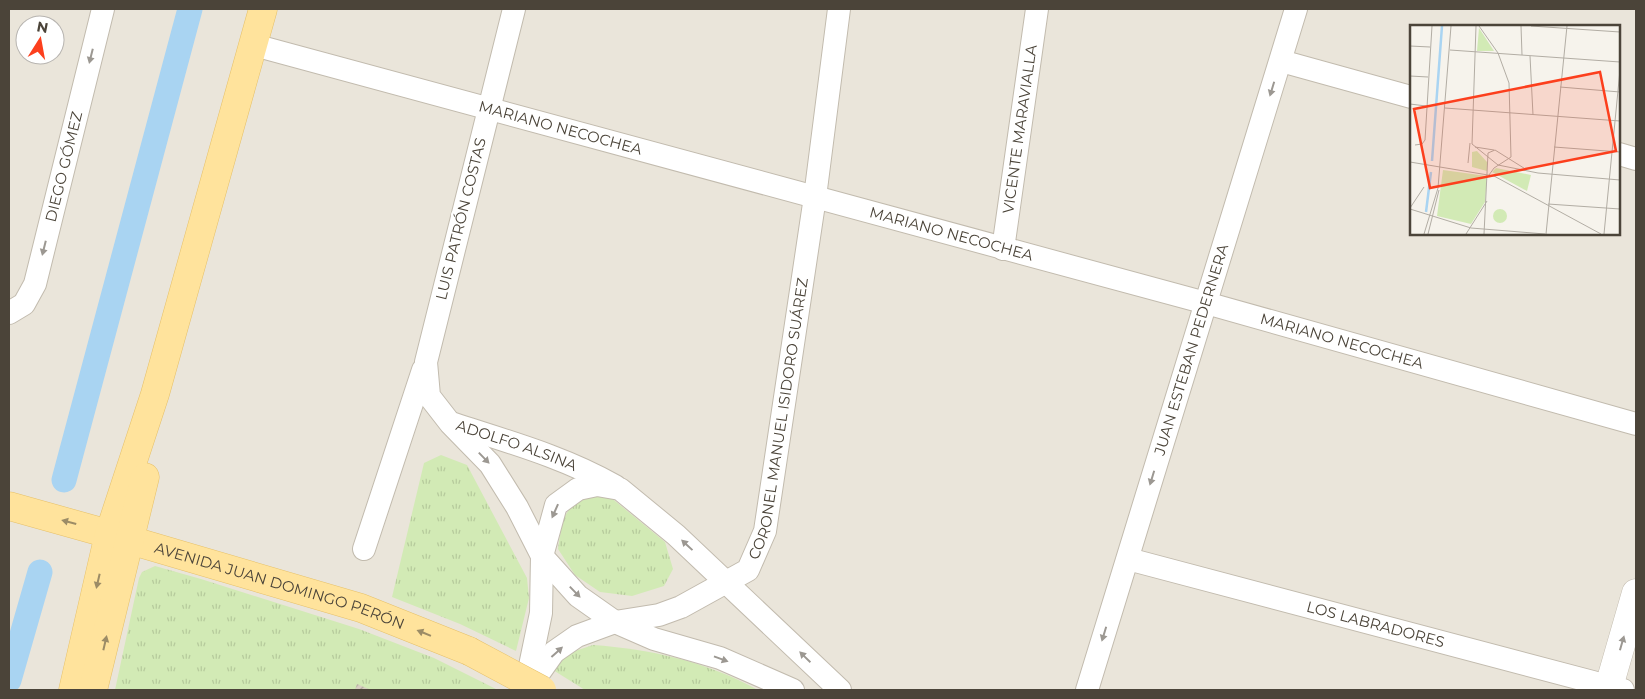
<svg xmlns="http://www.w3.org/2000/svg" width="1645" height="699" viewBox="0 0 1645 699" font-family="Montserrat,sans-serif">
	<defs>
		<pattern id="park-tufts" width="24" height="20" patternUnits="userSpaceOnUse" patternTransform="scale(1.25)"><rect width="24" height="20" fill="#d2eab5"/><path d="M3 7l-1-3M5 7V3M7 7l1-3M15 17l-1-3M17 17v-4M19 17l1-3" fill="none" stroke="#b6ca9c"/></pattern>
		<pattern id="building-hatch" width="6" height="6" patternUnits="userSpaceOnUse" patternTransform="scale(1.25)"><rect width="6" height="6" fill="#d8cfc1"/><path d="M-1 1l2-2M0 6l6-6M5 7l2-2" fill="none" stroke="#b1aa9e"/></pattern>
	</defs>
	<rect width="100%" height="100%" fill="#f6f3ec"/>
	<path fill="#eae5da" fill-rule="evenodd" d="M 9,9 L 1636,9 L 1636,690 L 9,690 ZM 25,25 L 55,25 L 55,55 L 25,55 ZM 1411,26 L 1619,26 L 1619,234 L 1411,234 Z"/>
	<g fill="url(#park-tufts)">
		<path d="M 441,455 L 467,465 L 527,578 L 529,598 L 516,651 L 460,624 L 392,597 L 424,463 Z"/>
		<path d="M 593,493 L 609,496 L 665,542 L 673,569 L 664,586 L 632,596 L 600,592 L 575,575 L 558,549 C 564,513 561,512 593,493 Z"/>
		<path d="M 155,566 L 201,579 L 359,629 L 434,658 L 498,690 L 115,690 L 139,578 L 142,572 Z"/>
		<path d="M 593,645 C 650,649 708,662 758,690 L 585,690 L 553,670 L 566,654 Z"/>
	</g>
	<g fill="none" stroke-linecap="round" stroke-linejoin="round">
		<g stroke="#a9d4f2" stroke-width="25">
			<path d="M 64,480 L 190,9"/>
			<path d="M 9,680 L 40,572"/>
		</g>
	</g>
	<path fill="url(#building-hatch)" d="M 357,684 L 371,690 L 355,690 Z"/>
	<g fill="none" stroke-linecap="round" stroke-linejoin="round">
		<g stroke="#c2bbae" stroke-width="24">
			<g id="minor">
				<path d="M 514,9 L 426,362 L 429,396 L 450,423 L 490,464 L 517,507 L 542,556 L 578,596 L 615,622 L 654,639 L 720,658 L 793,690"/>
				<path id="s1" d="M 265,48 L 1206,303 L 1636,424"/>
				<path d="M 1281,61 L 1411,97"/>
				<path d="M 1619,154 L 1636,159"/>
				<path id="s2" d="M 1003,249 L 1037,9"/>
				<path id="s3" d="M 9,313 L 24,304 L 35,284 L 103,9"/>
				<path id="s4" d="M 454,424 C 509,442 564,457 615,486"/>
				<path d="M 364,549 L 423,370"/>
				<path id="s5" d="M 1128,559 L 1623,690"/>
				<path d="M 526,685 L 541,613 L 542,556 L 556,505 L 578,489 L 597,485 L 620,489 L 676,535 L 840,690"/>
				<path id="s6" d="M 527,690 L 554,652 L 577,636 L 615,622 L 659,615 L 681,607 L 748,570 L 765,531 L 815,197 L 839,9"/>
				<path id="s7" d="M 1087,690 L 1296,9"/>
			</g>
		</g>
		<g stroke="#c2bbae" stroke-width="29">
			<path id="tertiary" d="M 1608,690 L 1636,593"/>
		</g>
		<g stroke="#e6c16a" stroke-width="29">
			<g id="primary">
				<path id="s8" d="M 9,506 L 109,534 L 361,608 L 469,651"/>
				<path d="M 73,690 L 109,534 L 155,394 L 263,9"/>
				<path d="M 93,690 L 145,477"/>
			</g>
		</g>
		<use href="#minor" stroke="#fff" stroke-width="22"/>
		<use href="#tertiary" stroke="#fff" stroke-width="28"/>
		<use href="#primary" stroke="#ffe39c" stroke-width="28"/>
		<g stroke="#e6c16a" stroke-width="29" stroke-linecap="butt">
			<path id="primary-bridge" d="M 469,651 L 542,690"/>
		</g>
		<use href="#primary-bridge" stroke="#ffe39c" stroke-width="28"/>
	</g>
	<defs><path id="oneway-solid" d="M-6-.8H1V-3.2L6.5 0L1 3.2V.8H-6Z" transform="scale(1.25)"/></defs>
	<g fill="#9c9892">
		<use href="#oneway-solid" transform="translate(91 56) rotate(104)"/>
		<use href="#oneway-solid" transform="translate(1272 89) rotate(107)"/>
		<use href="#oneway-solid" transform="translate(44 248) rotate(104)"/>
		<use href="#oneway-solid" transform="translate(484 458) rotate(46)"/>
		<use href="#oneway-solid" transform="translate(1152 478) rotate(107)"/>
		<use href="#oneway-solid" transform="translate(555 511) rotate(114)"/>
		<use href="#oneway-solid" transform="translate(687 545) rotate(-137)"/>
		<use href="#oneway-solid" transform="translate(575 592) rotate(46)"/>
		<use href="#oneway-solid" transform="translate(1104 634) rotate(107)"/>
		<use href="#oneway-solid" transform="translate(1622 643) rotate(-74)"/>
		<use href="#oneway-solid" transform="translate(557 652) rotate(-42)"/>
		<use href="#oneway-solid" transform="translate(805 657) rotate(-136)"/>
		<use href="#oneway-solid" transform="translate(721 659) rotate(20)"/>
	</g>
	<g fill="#9c8c66">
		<use href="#oneway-solid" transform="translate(69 522) rotate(-165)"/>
		<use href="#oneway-solid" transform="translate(98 581) rotate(103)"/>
		<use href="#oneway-solid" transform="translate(424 633) rotate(-158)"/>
		<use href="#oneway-solid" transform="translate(105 643) rotate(-77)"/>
	</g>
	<g text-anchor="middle" stroke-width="5" stroke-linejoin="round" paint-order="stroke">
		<g font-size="15" fill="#4b4439" stroke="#fff">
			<text dy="5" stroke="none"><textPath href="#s1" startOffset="306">MARIANO NECOCHEA</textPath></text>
			<text dy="5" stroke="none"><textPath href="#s2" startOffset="121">VICENTE MARAVIALLA</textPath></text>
			<text dy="5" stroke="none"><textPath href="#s3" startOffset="161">DIEGO GÓMEZ</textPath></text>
			<text transform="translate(461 219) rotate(-76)" y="5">LUIS PATRÓN COSTAS</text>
			<text dy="5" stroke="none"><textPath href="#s1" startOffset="711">MARIANO NECOCHEA</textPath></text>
			<text dy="5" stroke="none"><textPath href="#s1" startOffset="1116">MARIANO NECOCHEA</textPath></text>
			<text dy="5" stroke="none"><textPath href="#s7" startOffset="356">JUAN ESTEBAN PEDERNERA</textPath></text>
			<text dy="5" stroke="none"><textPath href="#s6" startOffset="415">CORONEL MANUEL ISIDORO SUÁREZ</textPath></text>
			<text dy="5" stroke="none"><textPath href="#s4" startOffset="66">ADOLFO ALSINA</textPath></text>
			<text dy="5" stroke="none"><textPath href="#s8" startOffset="282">AVENIDA JUAN DOMINGO PERÓN</textPath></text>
			<text dy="5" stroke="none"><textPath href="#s5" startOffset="256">LOS LABRADORES</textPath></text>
		</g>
	</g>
	<g transform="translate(1410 25)">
		<rect width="210" height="210" fill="#f6f3ec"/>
		<path d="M83 191a7 7 0 1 1 14 0a7 7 0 1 1-14 0Z" fill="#d2eab5"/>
		<path d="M 69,3 L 84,26 L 67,26 ZM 67,126 L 77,137 L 77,146 L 62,142 L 62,127 ZM 86,143 L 121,150 L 117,166 L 82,147 ZM 33,145 L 77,151 L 75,177 L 61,199 L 27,191 Z" fill="#d2eab5"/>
		<path fill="none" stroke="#a9d4f2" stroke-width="2.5" d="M 22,136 L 32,1M 16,187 L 21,147"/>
		<path fill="none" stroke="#b2ada4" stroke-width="1" d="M 66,1 L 62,119 L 88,140 L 128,148 L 210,155M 69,1 L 88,28 L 99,58 L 101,132 L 84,143 L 79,150M 111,1 L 112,30M 121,1 L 210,7M 0,21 L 20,22M 40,25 L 210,37M 120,31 L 123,90M 0,51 L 18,52M 150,62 L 210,67M 0,79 L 16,81M 35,83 L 210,96M 5,120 L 12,119 L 15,115 L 22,1M 65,122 L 84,125M 144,122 L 210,127M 0,137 L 84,151 L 191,209M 58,138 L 60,118M 138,179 L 210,184M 0,183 L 14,162M 0,184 L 61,203 L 135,209M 14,209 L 28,163 L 41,1M 18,209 L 29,165M 56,209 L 77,176M 74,209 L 78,128 L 85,125 L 117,145M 136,209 L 157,1M 194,209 L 210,45"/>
		<path fill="#fc3f1d" fill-opacity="0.15" stroke="#fc3f1d" stroke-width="2.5" d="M 190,47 L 206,126 L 20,163 L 4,84 Z"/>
		<rect width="210" height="210" fill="none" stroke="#4b4439" stroke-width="2.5"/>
	</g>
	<rect width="1645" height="699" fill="none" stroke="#4b4439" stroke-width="20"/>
	<g transform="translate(40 40) rotate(11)"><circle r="24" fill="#ffffff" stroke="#b7b4b0"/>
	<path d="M0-4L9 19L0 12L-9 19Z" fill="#fc3f1d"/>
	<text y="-8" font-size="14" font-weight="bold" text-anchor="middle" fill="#4b4439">N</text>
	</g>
</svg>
